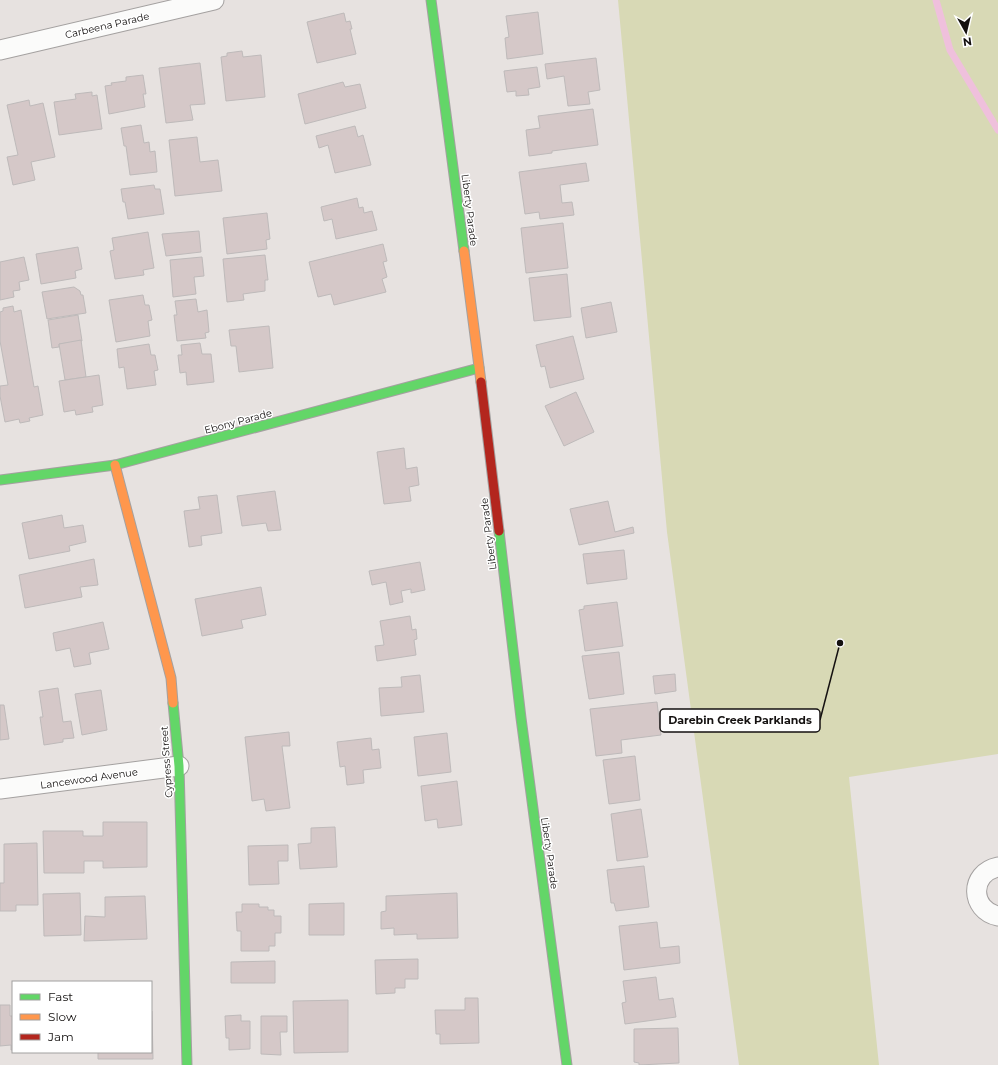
<svg xmlns="http://www.w3.org/2000/svg" width="998" height="1065" viewBox="0 0 998 1065" font-family="Montserrat,sans-serif">
	<rect width="100%" height="100%" fill="#e7e2e0"/>
	<path fill="#d8d9b5" d="M 618,0 L 998,0 L 998,754 L 849,777 L 879,1065 L 739,1065 L 667,532 Z"/>
	<g fill="none" stroke-linecap="round" stroke-linejoin="round">
		<path stroke="#efc0dc" stroke-width="7" d="M 936,0 L 950,50 L 998,130"/>
	</g>
	<g fill="#d5c8c8" stroke="#bebaba">
		<path d="M 538,12 L 543,54 L 507,59 L 505,38 L 509,37 L 506,16 Z"/>
		<path d="M 344,13 L 346,22 L 350,21 L 352,29 L 350,29 L 356,54 L 317,63 L 307,22 Z"/>
		<path d="M 242,51 L 243,57 L 261,55 L 265,97 L 226,101 L 221,57 L 227,56 L 227,53 Z"/>
		<path d="M 596,58 L 600,90 L 588,92 L 590,104 L 568,106 L 564,76 L 547,79 L 545,64 Z"/>
		<path d="M 200,63 L 205,104 L 190,105 L 193,120 L 166,123 L 159,68 Z"/>
		<path d="M 537,67 L 540,87 L 528,89 L 529,95 L 516,96 L 516,91 L 507,92 L 504,71 Z"/>
		<path d="M 143,75 L 146,94 L 143,94 L 145,107 L 109,114 L 105,86 L 112,85 L 111,83 L 126,81 L 126,77 Z"/>
		<path d="M 343,82 L 345,87 L 360,84 L 366,108 L 305,124 L 298,94 Z"/>
		<path d="M 92,92 L 92,96 L 97,95 L 102,129 L 59,135 L 54,102 L 76,99 L 75,94 Z"/>
		<path d="M 29,100 L 30,106 L 43,103 L 55,157 L 31,162 L 35,180 L 13,185 L 7,157 L 18,155 L 7,105 Z"/>
		<path d="M 593,109 L 598,145 L 552,151 L 552,153 L 529,156 L 526,130 L 540,128 L 538,116 Z"/>
		<path d="M 141,125 L 144,143 L 149,142 L 150,152 L 155,151 L 157,172 L 130,175 L 126,146 L 124,146 L 121,128 Z"/>
		<path d="M 355,126 L 358,137 L 363,135 L 371,165 L 335,173 L 328,145 L 319,148 L 316,136 Z"/>
		<path d="M 197,137 L 200,162 L 218,160 L 222,191 L 175,196 L 169,140 Z"/>
		<path d="M 586,163 L 589,181 L 560,185 L 562,203 L 572,202 L 574,215 L 540,219 L 539,212 L 525,214 L 519,172 Z"/>
		<path d="M 154,185 L 155,189 L 160,189 L 164,214 L 128,219 L 125,202 L 123,202 L 121,189 Z"/>
		<path d="M 357,198 L 359,208 L 363,207 L 364,213 L 372,211 L 377,230 L 336,239 L 332,219 L 324,221 L 321,207 Z"/>
		<path d="M 267,213 L 270,239 L 266,240 L 267,249 L 227,254 L 223,218 Z"/>
		<path d="M 563,223 L 568,268 L 526,273 L 521,228 Z"/>
		<path d="M 199,231 L 201,252 L 166,256 L 162,234 Z"/>
		<path d="M 148,232 L 154,268 L 143,270 L 144,275 L 115,279 L 110,251 L 114,250 L 112,238 Z"/>
		<path d="M 383,244 L 387,261 L 383,262 L 387,277 L 382,279 L 386,292 L 334,305 L 331,294 L 318,297 L 309,262 Z"/>
		<path d="M 78,247 L 82,269 L 75,271 L 76,278 L 41,284 L 36,254 Z"/>
		<path d="M 265,255 L 268,280 L 265,280 L 265,291 L 243,294 L 244,300 L 227,302 L 223,259 Z"/>
		<path d="M 24,257 L 29,280 L 19,282 L 20,290 L 13,291 L 14,297 L 0,300 L 0,262 Z"/>
		<path d="M 202,257 L 204,276 L 194,277 L 196,294 L 173,297 L 170,260 Z"/>
		<path d="M 567,274 L 571,317 L 534,321 L 529,278 Z"/>
		<path d="M 74,287 L 80,291 L 81,295 L 83,295 L 86,313 L 47,319 L 42,292 Z"/>
		<path d="M 143,295 L 145,305 L 149,305 L 152,320 L 148,321 L 150,336 L 116,342 L 109,300 Z"/>
		<path d="M 196,299 L 198,312 L 207,310 L 209,332 L 205,333 L 206,338 L 177,341 L 174,315 L 177,315 L 175,301 Z"/>
		<path d="M 611,302 L 617,332 L 586,338 L 581,308 Z"/>
		<path d="M 13,306 L 14,312 L 21,310 L 34,387 L 38,386 L 43,415 L 29,418 L 30,421 L 20,423 L 19,419 L 5,422 L 0,396 L 0,386 L 8,385 L 0,341 L 0,312 L 3,311 L 3,308 Z"/>
		<path d="M 78,315 L 82,341 L 59,344 L 59,347 L 52,348 L 48,320 Z"/>
		<path d="M 269,326 L 273,368 L 239,372 L 236,346 L 231,346 L 229,330 Z"/>
		<path d="M 573,336 L 584,379 L 550,388 L 545,366 L 541,367 L 536,345 Z"/>
		<path d="M 81,340 L 86,377 L 65,380 L 59,344 Z"/>
		<path d="M 200,343 L 202,354 L 211,354 L 214,382 L 187,385 L 186,372 L 180,373 L 178,355 L 182,355 L 181,345 Z"/>
		<path d="M 149,344 L 151,355 L 155,355 L 158,370 L 154,371 L 156,385 L 127,389 L 124,367 L 119,368 L 117,349 Z"/>
		<path d="M 99,375 L 103,405 L 92,407 L 93,412 L 76,415 L 75,410 L 64,412 L 59,381 Z"/>
		<path d="M 576,392 L 594,432 L 564,446 L 545,406 Z"/>
		<path d="M 404,448 L 406,469 L 417,467 L 419,485 L 409,487 L 411,501 L 384,504 L 377,452 Z"/>
		<path d="M 275,491 L 281,530 L 268,531 L 266,523 L 242,526 L 237,496 Z"/>
		<path d="M 217,495 L 222,533 L 201,536 L 202,545 L 189,547 L 184,511 L 200,509 L 198,497 Z"/>
		<path d="M 608,501 L 615,532 L 633,527 L 634,533 L 579,545 L 570,509 Z"/>
		<path d="M 62,515 L 64,528 L 83,525 L 86,542 L 69,546 L 70,551 L 29,559 L 22,523 Z"/>
		<path d="M 624,550 L 627,579 L 587,584 L 583,554 Z"/>
		<path d="M 94,559 L 98,585 L 80,587 L 82,597 L 25,608 L 19,575 Z"/>
		<path d="M 420,562 L 425,590 L 411,593 L 411,589 L 401,591 L 403,602 L 390,605 L 386,582 L 372,585 L 369,571 Z"/>
		<path d="M 261,587 L 266,615 L 241,620 L 243,628 L 202,636 L 195,599 Z"/>
		<path d="M 617,602 L 623,646 L 585,651 L 579,610 L 584,609 L 584,606 Z"/>
		<path d="M 410,616 L 412,630 L 416,629 L 417,639 L 414,640 L 416,655 L 377,661 L 375,646 L 384,645 L 380,621 Z"/>
		<path d="M 103,622 L 109,649 L 89,653 L 91,664 L 74,667 L 70,648 L 56,651 L 53,633 Z"/>
		<path d="M 619,652 L 624,694 L 589,699 L 582,656 Z"/>
		<path d="M 675,674 L 676,691 L 655,694 L 653,676 Z"/>
		<path d="M 420,675 L 424,712 L 381,716 L 379,688 L 402,687 L 401,677 Z"/>
		<path d="M 58,688 L 63,722 L 71,721 L 74,738 L 63,739 L 63,742 L 44,745 L 40,717 L 43,717 L 39,691 Z"/>
		<path d="M 101,690 L 107,730 L 82,735 L 75,694 Z"/>
		<path d="M 657,702 L 661,735 L 621,740 L 622,753 L 596,756 L 590,709 Z"/>
		<path d="M 0,705 L 4,705 L 9,739 L 0,740 Z"/>
		<path d="M 289,732 L 290,746 L 282,746 L 290,808 L 266,811 L 264,799 L 252,801 L 245,737 Z"/>
		<path d="M 447,733 L 451,772 L 418,776 L 414,737 Z"/>
		<path d="M 371,738 L 372,750 L 379,749 L 381,768 L 363,770 L 364,783 L 347,785 L 345,766 L 340,767 L 337,742 Z"/>
		<path d="M 635,756 L 640,800 L 609,804 L 603,760 Z"/>
		<path d="M 457,781 L 462,825 L 438,828 L 437,819 L 425,821 L 421,786 Z"/>
		<path d="M 641,809 L 648,857 L 617,861 L 611,814 Z"/>
		<path d="M 103,822 L 147,822 L 147,867 L 103,868 L 103,861 L 84,861 L 84,873 L 44,873 L 43,831 L 83,831 L 83,836 L 103,836 Z"/>
		<path d="M 335,827 L 337,867 L 300,869 L 298,844 L 311,843 L 311,828 Z"/>
		<path d="M 37,843 L 38,905 L 16,905 L 16,911 L 0,911 L 0,883 L 4,883 L 4,844 Z"/>
		<path d="M 288,845 L 288,861 L 278,861 L 279,884 L 249,885 L 248,846 Z"/>
		<path d="M 644,866 L 649,907 L 616,911 L 614,903 L 611,903 L 607,870 Z"/>
		<path d="M 80,893 L 81,935 L 44,936 L 43,894 Z"/>
		<path d="M 457,893 L 458,938 L 417,939 L 417,934 L 394,935 L 394,928 L 381,929 L 381,912 L 386,911 L 386,896 Z"/>
		<path d="M 145,896 L 147,939 L 84,941 L 85,916 L 105,917 L 105,897 Z"/>
		<path d="M 344,903 L 344,935 L 309,935 L 309,904 Z"/>
		<path d="M 242,904 L 259,904 L 259,907 L 268,907 L 268,910 L 274,910 L 274,916 L 281,916 L 281,933 L 275,933 L 275,946 L 269,946 L 269,951 L 241,951 L 241,931 L 237,931 L 236,912 L 242,912 Z"/>
		<path d="M 657,922 L 660,948 L 679,946 L 680,963 L 624,970 L 619,926 Z"/>
		<path d="M 418,959 L 418,979 L 405,979 L 405,988 L 395,988 L 395,993 L 376,994 L 375,960 Z"/>
		<path d="M 275,961 L 275,983 L 231,983 L 231,962 Z"/>
		<path d="M 656,977 L 659,1000 L 673,998 L 676,1017 L 625,1024 L 622,1003 L 626,1002 L 623,981 Z"/>
		<path d="M 465,998 L 478,998 L 479,1043 L 440,1044 L 440,1034 L 436,1034 L 435,1010 L 465,1010 Z"/>
		<path d="M 348,1000 L 348,1052 L 294,1053 L 293,1001 Z"/>
		<path d="M 0,1005 L 10,1005 L 10,1016 L 13,1016 L 13,1050 L 11,1050 L 11,1045 L 0,1046 Z"/>
		<path d="M 151,1011 L 152,1011 L 153,1059 L 98,1059 L 98,1052 L 151,1052 Z"/>
		<path d="M 241,1015 L 241,1021 L 250,1021 L 250,1049 L 229,1050 L 229,1038 L 226,1038 L 225,1016 Z"/>
		<path d="M 261,1016 L 287,1016 L 287,1032 L 280,1032 L 281,1055 L 261,1054 Z"/>
		<path d="M 678,1028 L 679,1063 L 639,1065 L 639,1063 L 634,1062 L 634,1029 Z"/>
	</g>
	<g fill="none" stroke-linecap="round" stroke-linejoin="round">
		<g stroke="#a4a1a0" stroke-width="21">
			<g id="street">
				<path d="M 0,50 L 214,0"/>
				<path d="M 0,789 L 179,766"/>
				<path d="M 998,867 C 969,873 970,910 998,916"/>
			</g>
		</g>
		<g stroke="#a4a1a0" stroke-width="11">
			<g id="fast">
				<path d="M 431,0 L 464,251"/>
				<path d="M 0,480 L 115,465 L 479,368"/>
				<path d="M 499,531 L 521,718 L 567,1065"/>
				<path d="M 173,703 L 179,766 L 187,1065"/>
			</g>
		</g>
		<g stroke="#a4a1a0" stroke-width="11">
			<g id="slow">
				<path d="M 464,251 L 481,382"/>
				<path d="M 115,465 L 171,678 L 173,703"/>
			</g>
		</g>
		<g stroke="#a4a1a0" stroke-width="11">
			<path id="jam" d="M 481,382 L 499,531"/>
		</g>
		<use href="#street" stroke="#fbfbfa" stroke-width="19"/>
		<use href="#fast" stroke="#63d668" stroke-width="9"/>
		<use href="#slow" stroke="#ff974d" stroke-width="9"/>
		<use href="#jam" stroke="#b3261e" stroke-width="9"/>
	</g>
	<g text-anchor="middle" stroke-width="3" stroke-linejoin="round" paint-order="stroke">
		<g font-size="10" fill="#141110" stroke="#fff">
			<text transform="translate(107 25) rotate(-13)" y="4">Carbeena Parade</text>
			<text transform="translate(470 210) rotate(83)" y="4">Liberty Parade</text>
			<text transform="translate(238 421) rotate(-15)" y="4">Ebony Parade</text>
			<text transform="translate(488 534) rotate(-97)" y="4">Liberty Parade</text>
			<text transform="translate(166 762) rotate(-94)" y="4">Cypress Street</text>
			<text transform="translate(89 778) rotate(-8)" y="4">Lancewood Avenue</text>
			<text transform="translate(550 853) rotate(82)" y="4">Liberty Parade</text>
		</g>
	</g>
	<path fill="none" stroke="#141110" stroke-width="1.5" d="M840 643L820 720"/>
	<circle fill="#141110" stroke="#fff" stroke-width="1.5" cx="840" cy="643" r="4"/>
	<rect fill="#fff" stroke="#141110" stroke-width="1.5" x="660" y="709" width="160" height="23" rx="4"/>
	<g font-size="11" text-anchor="middle" font-weight="bold" fill="#141110">
		<text x="740" y="724">Darebin Creek Parklands</text>
	</g>
	<rect x="12" y="981" width="140" height="72" fill="#ffffff" stroke="#a1a09f"/>
	<rect x="20" y="994" width="20" height="6" fill="#63d668" stroke="#a1a09f"/>
	<text x="48" y="1001" font-size="12" fill="#141110">Fast</text>
	<rect x="20" y="1014" width="20" height="6" fill="#ff974d" stroke="#a1a09f"/>
	<text x="48" y="1021" font-size="12" fill="#141110">Slow</text>
	<rect x="20" y="1034" width="20" height="6" fill="#b3261e" stroke="#a1a09f"/>
	<text x="48" y="1041" font-size="12" fill="#141110">Jam</text>
	<g transform="translate(966 32) rotate(172)" stroke="#ffffff" stroke-width="3" paint-order="stroke">
	<path d="M0-3L7 15L0 10L-7 15Z" fill="#141110"/>
	<text y="-6" font-size="11" font-weight="bold" text-anchor="middle" fill="#141110">N</text>
	</g>
</svg>
